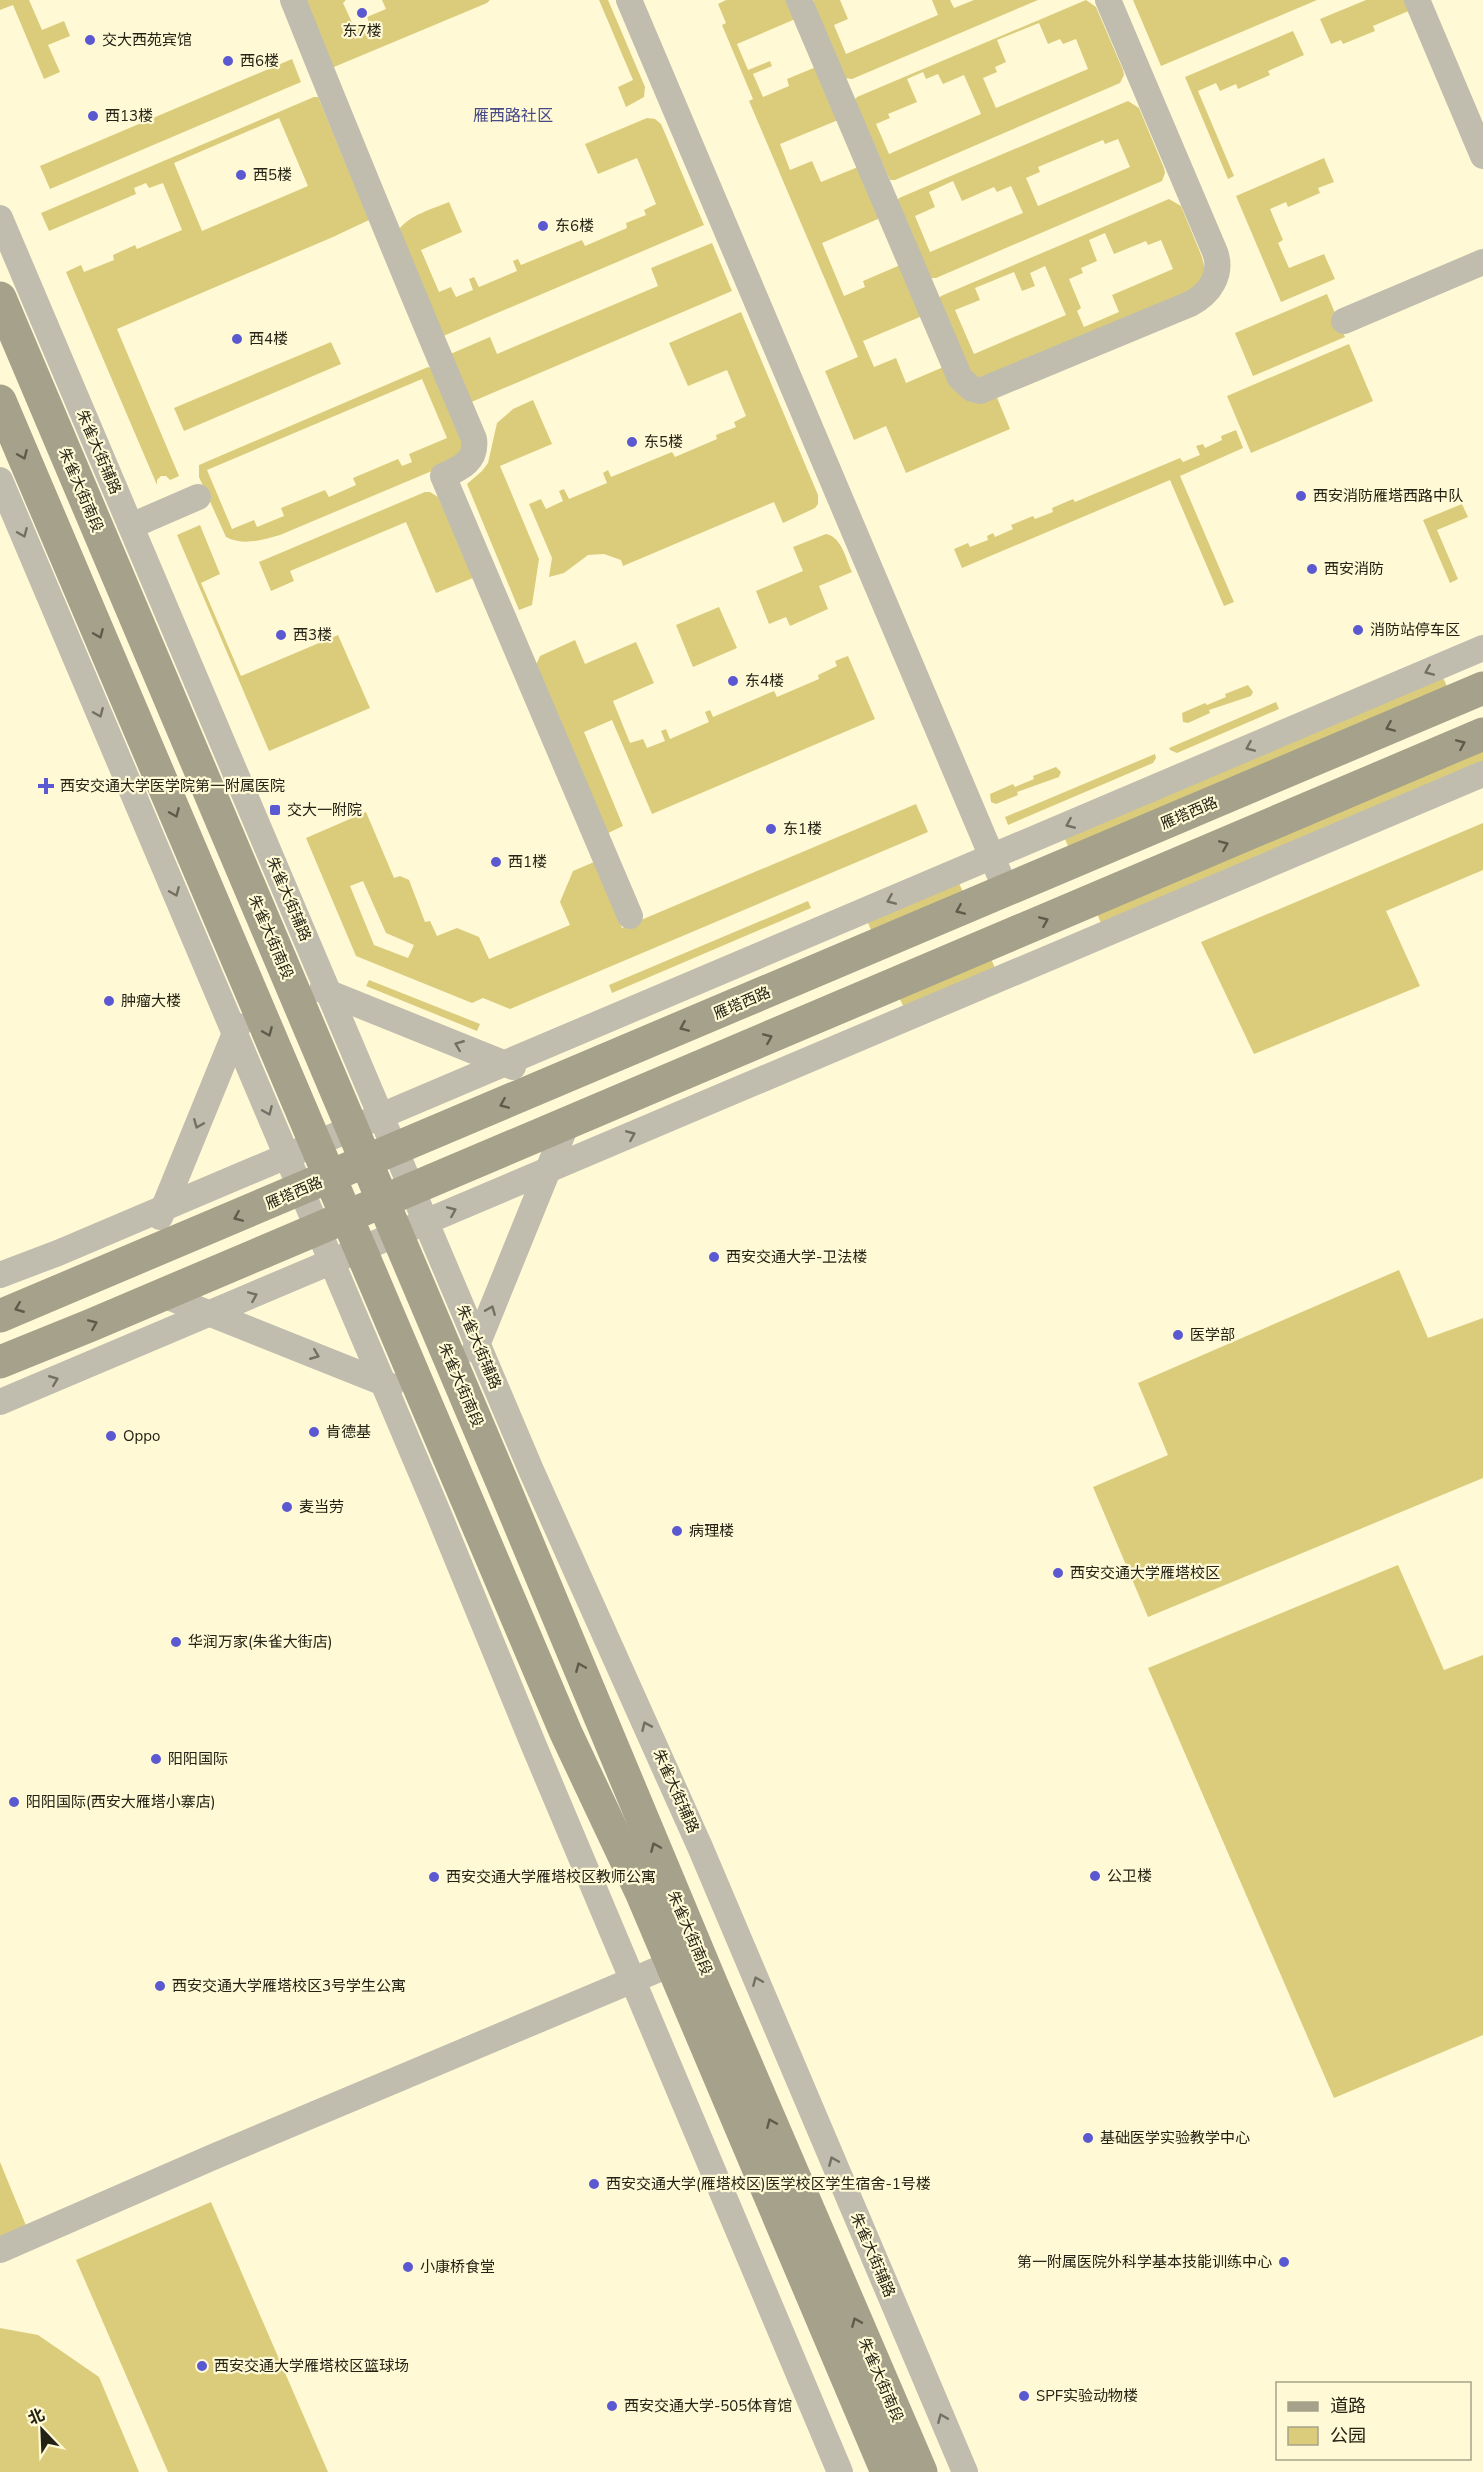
<svg xmlns="http://www.w3.org/2000/svg" width="1483" height="2472" viewBox="0 0 1483 2472" font-family="'Nunito Sans','Noto Sans SC',sans-serif">
	<rect width="100%" height="100%" fill="#fff9d5"/>
	<g fill="#dbcc7b" fill-rule="evenodd">
		<path d="M 0,0 L 29,0 L 42,30 L 64,21 L 70,36 L 48,45 L 60,72 L 44,79 L 13,5 L 0,10 Z"/>
		<path d="M 303,0 L 346,0 L 343,3 L 355,29 L 369,23 L 367,17 L 386,9 L 382,0 L 490,0 L 487,3 L 334,67 L 332,67 Z"/>
		<path d="M 599,0 L 608,0 L 645,87 L 644,97 L 626,107 L 618,87 L 633,80 Z"/>
		<path d="M 726,0 L 787,0 L 800,17 L 737,44 L 748,70 L 770,61 L 772,66 L 753,74 L 763,97 L 789,86 L 787,79 L 821,65 L 843,118 L 780,144 L 790,170 L 812,161 L 821,182 L 863,165 L 885,216 L 822,243 L 844,296 L 865,287 L 863,281 L 905,263 L 927,314 L 863,341 L 874,367 L 896,358 L 906,383 L 948,365 L 996,395 L 1010,429 L 906,473 L 886,426 L 854,440 L 825,371 L 858,357 L 749,101 L 753,99 L 722,25 L 726,23 L 718,4 Z"/>
		<path d="M 814,0 L 840,0 L 848,19 L 834,25 L 846,54 L 938,15 L 932,0 L 950,0 L 954,8 L 974,0 L 1038,0 L 852,79 L 844,78 L 812,3 Z"/>
		<path d="M 1086,0 L 1096,7 L 1123,70 L 1124,75 L 1120,83 L 895,180 L 890,180 L 854,101 L 857,97 ZM 1039,23 L 1048,44 L 1060,39 L 1063,44 L 1076,39 L 1088,69 L 996,108 L 983,78 L 997,72 L 995,67 L 1006,62 L 997,40 ZM 923,72 L 926,79 L 938,74 L 943,84 L 964,75 L 981,114 L 889,154 L 876,124 L 890,118 L 888,114 L 917,102 L 907,79 Z"/>
		<path d="M 1133,0 L 1317,0 L 1161,66 Z"/>
		<path d="M 1366,0 L 1407,0 L 1411,10 L 1373,26 L 1375,31 L 1343,44 L 1341,40 L 1331,44 L 1320,19 Z"/>
		<path d="M 1293,31 L 1304,55 L 1268,71 L 1270,75 L 1238,89 L 1236,84 L 1220,91 L 1216,83 L 1198,91 L 1234,176 L 1228,179 L 1185,77 Z"/>
		<path d="M 292,59 L 301,82 L 50,189 L 40,166 Z"/>
		<path d="M 314,97 L 318,97 L 369,220 L 333,237 L 117,329 L 179,476 L 170,480 L 166,476 L 161,476 L 157,480 L 157,485 L 66,272 L 81,265 L 84,272 L 114,260 L 113,255 L 135,245 L 137,249 L 182,230 L 163,183 L 149,188 L 146,183 L 134,188 L 136,194 L 49,231 L 41,213 ZM 279,118 L 308,186 L 202,231 L 174,163 Z"/>
		<path d="M 1128,101 L 1139,108 L 1164,168 L 1165,173 L 1162,181 L 936,278 L 931,278 L 897,202 L 899,198 ZM 1118,139 L 1130,167 L 1038,206 L 1026,178 L 1040,172 L 1038,167 L 1103,140 L 1105,144 ZM 953,181 L 962,201 L 994,187 L 997,192 L 1011,186 L 1023,213 L 930,252 L 915,216 L 935,207 L 929,192 Z"/>
		<path d="M 647,118 L 655,119 L 661,124 L 704,225 L 441,337 L 398,231 C 408,215 433,209 449,202 L 462,232 L 421,250 L 439,292 L 451,287 L 456,297 L 473,290 L 469,279 L 474,277 L 479,287 L 517,271 L 513,261 L 518,259 L 521,265 L 582,240 L 585,246 L 627,228 L 626,223 L 646,215 L 644,210 L 656,204 L 637,158 L 598,174 L 585,144 Z"/>
		<path d="M 1324,158 L 1334,182 L 1318,188 L 1320,193 L 1288,207 L 1286,202 L 1270,209 L 1283,240 L 1278,243 L 1289,268 L 1324,254 L 1335,279 L 1281,302 L 1236,196 Z"/>
		<path d="M 1169,199 L 1181,206 L 1202,257 L 1205,269 L 1203,280 L 1196,289 L 974,382 L 938,300 L 941,296 ZM 1105,233 L 1114,254 L 1146,241 L 1148,245 L 1161,240 L 1173,269 L 1112,295 L 1119,312 L 1084,327 L 1077,311 L 1081,308 L 1069,279 L 1083,273 L 1081,268 L 1097,261 L 1089,240 ZM 1045,266 L 1066,315 L 974,354 L 955,310 L 980,300 L 975,288 L 1014,272 L 1022,291 L 1035,286 L 1030,273 Z"/>
		<path d="M 712,243 L 732,291 L 469,403 L 448,355 L 490,337 L 497,354 L 658,286 L 651,268 Z"/>
		<path d="M 1327,294 L 1345,337 L 1253,376 L 1235,333 Z"/>
		<path d="M 741,312 L 818,495 L 818,504 L 815,508 L 783,523 L 774,502 L 623,566 L 621,560 L 604,554 L 588,555 L 564,573 L 549,577 L 552,558 L 529,504 L 541,499 L 546,509 L 563,501 L 559,491 L 564,489 L 569,499 L 607,483 L 603,473 L 608,470 L 611,477 L 672,452 L 675,457 L 717,439 L 716,435 L 736,427 L 734,422 L 746,416 L 727,370 L 688,386 L 669,343 Z"/>
		<path d="M 331,342 L 341,364 L 184,431 L 174,408 Z"/>
		<path d="M 1349,344 L 1373,401 L 1251,453 L 1227,396 Z"/>
		<path d="M 428,367 L 432,369 L 466,448 L 439,468 L 280,535 C 263,540 243,546 226,537 L 199,477 L 199,465 ZM 422,379 L 447,438 L 409,454 L 412,462 L 402,466 L 398,459 L 353,478 L 356,485 L 329,497 L 325,490 L 281,508 L 284,516 L 257,527 L 254,520 L 232,529 L 207,470 Z"/>
		<path d="M 533,400 L 552,444 L 500,466 L 539,559 L 532,605 L 519,610 L 467,484 L 482,471 L 488,463 L 497,423 L 513,409 Z"/>
		<path d="M 1236,430 L 1243,448 L 1180,476 L 1234,602 L 1224,606 L 1170,480 L 962,568 L 954,549 L 968,543 L 970,547 L 988,540 L 987,536 L 993,533 L 995,537 L 1013,529 L 1011,525 L 1033,516 L 1035,519 L 1053,512 L 1052,508 L 1073,499 L 1075,502 L 1180,458 L 1183,462 L 1200,455 L 1196,446 L 1203,444 L 1205,448 L 1222,440 L 1221,436 Z"/>
		<path d="M 425,492 L 430,492 L 438,497 L 473,578 L 436,593 L 406,522 L 290,571 L 294,581 L 271,591 L 259,562 Z"/>
		<path d="M 1462,504 L 1468,517 L 1437,530 L 1458,579 L 1450,583 L 1423,520 Z"/>
		<path d="M 200,525 L 220,574 L 201,583 L 241,676 L 338,635 L 370,708 L 269,751 L 177,535 Z"/>
		<path d="M 826,534 C 842,537 846,560 852,572 L 819,586 L 828,609 L 790,626 L 786,617 L 769,624 L 756,591 L 803,571 L 793,547 Z"/>
		<path d="M 719,607 L 737,648 L 693,667 L 676,625 Z"/>
		<path d="M 575,640 L 585,664 L 636,642 L 654,683 L 613,701 L 630,743 L 643,739 L 647,748 L 665,741 L 661,731 L 666,729 L 670,739 L 709,722 L 705,712 L 710,710 L 713,717 L 774,691 L 777,697 L 819,679 L 818,675 L 837,666 L 835,661 L 848,656 L 875,719 L 652,814 L 612,720 L 584,732 L 623,826 L 606,834 L 536,665 L 540,656 Z"/>
		<path d="M 1441,673 L 1449,691 L 1070,851 L 1063,834 Z"/>
		<path d="M 1248,685 L 1253,692 L 1251,696 L 1209,710 L 1210,713 L 1188,723 L 1183,722 L 1182,713 L 1205,703 L 1207,705 L 1226,697 L 1225,694 Z"/>
		<path d="M 1276,702 L 1279,709 L 1177,753 L 1170,750 L 1169,748 Z"/>
		<path d="M 1483,747 L 1483,767 L 1103,928 L 1096,911 Z"/>
		<path d="M 1155,754 L 1156,758 L 1153,763 L 1008,825 L 1005,817 Z"/>
		<path d="M 1056,767 L 1061,772 L 1059,777 L 1017,792 L 1018,795 L 996,804 L 991,802 L 990,794 L 1013,784 L 1015,787 L 1034,779 L 1033,776 Z"/>
		<path d="M 916,804 L 928,832 L 510,1009 L 483,998 L 472,1003 L 356,956 L 306,838 L 366,812 L 394,878 L 400,876 L 409,880 L 425,922 L 430,921 L 437,936 L 457,928 L 479,937 L 489,959 L 570,925 L 560,902 L 573,871 L 594,862 L 622,928 ZM 363,881 L 386,933 L 414,945 L 408,958 L 374,945 L 350,886 Z"/>
		<path d="M 1483,823 L 1483,870 L 1386,911 L 1420,986 L 1254,1054 L 1201,942 Z"/>
		<path d="M 957,879 L 965,896 L 873,935 L 866,918 Z"/>
		<path d="M 808,901 L 811,908 L 612,993 L 609,985 Z"/>
		<path d="M 990,956 L 997,973 L 906,1012 L 898,995 Z"/>
		<path d="M 369,980 L 480,1024 L 477,1031 L 366,986 Z"/>
		<path d="M 1399,1270 L 1428,1338 L 1483,1318 L 1483,1478 L 1148,1617 L 1093,1487 L 1168,1455 L 1138,1383 Z"/>
		<path d="M 1398,1565 L 1444,1670 L 1483,1655 L 1483,2035 L 1334,2098 L 1148,1668 Z"/>
		<path d="M 0,2162 L 27,2228 L 0,2239 Z"/>
		<path d="M 211,2202 L 328,2472 L 168,2472 L 76,2260 Z"/>
		<path d="M 0,2328 L 38,2335 L 99,2377 L 139,2472 L 0,2472 Z"/>
	</g>
	<g fill="none" stroke-linecap="round" stroke-linejoin="round">
		<g stroke="#c0bdae" stroke-width="26">
			<path d="M 293,0 C 352,147 412,293 474,439 C 477,461 461,468 443,476 L 630,916"/>
			<path d="M 629,0 L 1006,890"/>
			<path d="M 799,0 L 960,378 L 972,389 L 980,391 L 1190,304 C 1210,294 1223,274 1215,252 L 1108,0"/>
			<path d="M 1417,0 L 1483,156"/>
			<path d="M 0,218 L 531,1470 L 700,1847 L 965,2472"/>
			<path d="M 1344,321 L 1483,262"/>
			<path d="M 0,480 L 437,1510 L 534,1746 L 840,2472"/>
			<path d="M 131,526 L 198,497"/>
			<path d="M 322,990 L 513,1067"/>
			<path d="M 160,1217 L 238,1026"/>
			<path d="M 0,1275 L 58,1253 L 1483,648"/>
			<path d="M 163,1295 L 391,1386"/>
			<path d="M 475,1350 L 567,1123"/>
			<path d="M 0,1402 L 1483,774"/>
			<path d="M 0,2250 L 213,2157 L 671,1964"/>
		</g>
		<g stroke="#a5a18a" stroke-width="33">
			<path d="M 0,298 L 502,1482 L 712,1985 L 921,2472"/>
			<path d="M 0,401 L 566,1733 L 642,1894 L 887,2472"/>
			<path d="M 0,1316 L 1483,688"/>
			<path d="M 0,1362 L 89,1326 L 1483,734"/>
		</g>
	</g>
	<defs><path id="oneway-chevron" d="M-2-3.5L2.5 0L-2 3.5" fill="none" stroke-width="1.6" stroke-linecap="round" stroke-linejoin="round" transform="scale(1.5)"/></defs>
	<g stroke="#5e5b4a">
		<use href="#oneway-chevron" transform="translate(23 455) rotate(67)"/>
		<use href="#oneway-chevron" transform="translate(99 634) rotate(67)"/>
		<use href="#oneway-chevron" transform="translate(1390 727) rotate(157)"/>
		<use href="#oneway-chevron" transform="translate(1461 744) rotate(-23)"/>
		<use href="#oneway-chevron" transform="translate(175 813) rotate(67)"/>
		<use href="#oneway-chevron" transform="translate(1224 845) rotate(-23)"/>
		<use href="#oneway-chevron" transform="translate(960 910) rotate(157)"/>
		<use href="#oneway-chevron" transform="translate(1044 921) rotate(-23)"/>
		<use href="#oneway-chevron" transform="translate(684 1027) rotate(157)"/>
		<use href="#oneway-chevron" transform="translate(268 1032) rotate(67)"/>
		<use href="#oneway-chevron" transform="translate(768 1038) rotate(-23)"/>
		<use href="#oneway-chevron" transform="translate(504 1104) rotate(157)"/>
		<use href="#oneway-chevron" transform="translate(238 1217) rotate(157)"/>
		<use href="#oneway-chevron" transform="translate(19 1308) rotate(158)"/>
		<use href="#oneway-chevron" transform="translate(93 1324) rotate(-23)"/>
		<use href="#oneway-chevron" transform="translate(580 1667) rotate(-113)"/>
		<use href="#oneway-chevron" transform="translate(655 1847) rotate(-113)"/>
		<use href="#oneway-chevron" transform="translate(771 2123) rotate(-113)"/>
		<use href="#oneway-chevron" transform="translate(856 2322) rotate(-113)"/>
	</g>
	<g stroke="#727062">
		<use href="#oneway-chevron" transform="translate(23 533) rotate(67)"/>
		<use href="#oneway-chevron" transform="translate(1429 671) rotate(157)"/>
		<use href="#oneway-chevron" transform="translate(99 713) rotate(67)"/>
		<use href="#oneway-chevron" transform="translate(1250 747) rotate(157)"/>
		<use href="#oneway-chevron" transform="translate(1070 824) rotate(157)"/>
		<use href="#oneway-chevron" transform="translate(175 892) rotate(67)"/>
		<use href="#oneway-chevron" transform="translate(891 900) rotate(157)"/>
		<use href="#oneway-chevron" transform="translate(459 1045) rotate(-158)"/>
		<use href="#oneway-chevron" transform="translate(268 1111) rotate(67)"/>
		<use href="#oneway-chevron" transform="translate(198 1124) rotate(112)"/>
		<use href="#oneway-chevron" transform="translate(631 1135) rotate(-23)"/>
		<use href="#oneway-chevron" transform="translate(452 1211) rotate(-23)"/>
		<use href="#oneway-chevron" transform="translate(253 1296) rotate(-23)"/>
		<use href="#oneway-chevron" transform="translate(491 1310) rotate(-68)"/>
		<use href="#oneway-chevron" transform="translate(315 1355) rotate(22)"/>
		<use href="#oneway-chevron" transform="translate(54 1380) rotate(-22)"/>
		<use href="#oneway-chevron" transform="translate(646 1726) rotate(-114)"/>
		<use href="#oneway-chevron" transform="translate(757 1981) rotate(-113)"/>
		<use href="#oneway-chevron" transform="translate(833 2161) rotate(-113)"/>
		<use href="#oneway-chevron" transform="translate(942 2418) rotate(-113)"/>
	</g>
	<g fill="#5b59d1" stroke="#fff9d5" stroke-width="2">
		<circle cx="362" cy="13" r="6"/>
		<circle cx="90" cy="40" r="6"/>
		<circle cx="228" cy="61" r="6"/>
		<circle cx="93" cy="116" r="6"/>
		<circle cx="241" cy="175" r="6"/>
		<circle cx="543" cy="226" r="6"/>
		<circle cx="237" cy="339" r="6"/>
		<circle cx="632" cy="442" r="6"/>
		<circle cx="1301" cy="496" r="6"/>
		<circle cx="1312" cy="569" r="6"/>
		<circle cx="1358" cy="630" r="6"/>
		<circle cx="281" cy="635" r="6"/>
		<circle cx="733" cy="681" r="6"/>
		<path d="M43 777h6v6h6v6h-6v6h-6v-6h-6v-6h6z"/>
		<rect x="269" y="804" width="12" height="12" rx="3"/>
		<circle cx="771" cy="829" r="6"/>
		<circle cx="496" cy="862" r="6"/>
		<circle cx="109" cy="1001" r="6"/>
		<circle cx="714" cy="1257" r="6"/>
		<circle cx="1178" cy="1335" r="6"/>
		<circle cx="314" cy="1432" r="6"/>
		<circle cx="111" cy="1436" r="6"/>
		<circle cx="287" cy="1507" r="6"/>
		<circle cx="677" cy="1531" r="6"/>
		<circle cx="1058" cy="1573" r="6"/>
		<circle cx="176" cy="1642" r="6"/>
		<circle cx="156" cy="1759" r="6"/>
		<circle cx="14" cy="1802" r="6"/>
		<circle cx="1095" cy="1876" r="6"/>
		<circle cx="434" cy="1877" r="6"/>
		<circle cx="160" cy="1986" r="6"/>
		<circle cx="1088" cy="2138" r="6"/>
		<circle cx="594" cy="2184" r="6"/>
		<circle cx="1284" cy="2262" r="6"/>
		<circle cx="408" cy="2267" r="6"/>
		<circle cx="202" cy="2366" r="6"/>
		<circle cx="1024" cy="2396" r="6"/>
		<circle cx="612" cy="2406" r="6"/>
	</g>
	<g text-anchor="middle" stroke-width="4.5" stroke-linejoin="round" paint-order="stroke">
		<g font-size="15" fill="#242215" stroke="#fff9d5" text-anchor="start">
			<text x="362" y="36" text-anchor="middle">东7楼</text>
			<text x="102" y="45">交大西苑宾馆</text>
			<text x="240" y="66">西6楼</text>
			<text x="105" y="121">西13楼</text>
			<text x="253" y="180">西5楼</text>
			<text x="555" y="231">东6楼</text>
			<text x="249" y="344">西4楼</text>
			<text x="644" y="447">东5楼</text>
			<text x="1313" y="501">西安消防雁塔西路中队</text>
			<text x="1324" y="574">西安消防</text>
			<text x="1370" y="635">消防站停车区</text>
			<text x="293" y="640">西3楼</text>
			<text x="745" y="686">东4楼</text>
			<text x="60" y="791">西安交通大学医学院第一附属医院</text>
			<text x="287" y="815">交大一附院</text>
			<text x="783" y="834">东1楼</text>
			<text x="508" y="867">西1楼</text>
			<text x="121" y="1006">肿瘤大楼</text>
			<text x="726" y="1262">西安交通大学-卫法楼</text>
			<text x="1190" y="1340">医学部</text>
			<text x="326" y="1437">肯德基</text>
			<text x="123" y="1441">Oppo</text>
			<text x="299" y="1512">麦当劳</text>
			<text x="689" y="1536">病理楼</text>
			<text x="1070" y="1578">西安交通大学雁塔校区</text>
			<text x="188" y="1647">华润万家(朱雀大街店)</text>
			<text x="168" y="1764">阳阳国际</text>
			<text x="26" y="1807">阳阳国际(西安大雁塔小寨店)</text>
			<text x="1107" y="1881">公卫楼</text>
			<text x="446" y="1882">西安交通大学雁塔校区教师公寓</text>
			<text x="172" y="1991">西安交通大学雁塔校区3号学生公寓</text>
			<text x="1100" y="2143">基础医学实验教学中心</text>
			<text x="606" y="2189">西安交通大学(雁塔校区)医学校区学生宿舍-1号楼</text>
			<text x="1272" y="2267" text-anchor="end">第一附属医院外科学基本技能训练中心</text>
			<text x="420" y="2272">小康桥食堂</text>
			<text x="214" y="2371">西安交通大学雁塔校区篮球场</text>
			<text x="1036" y="2401">SPF实验动物楼</text>
			<text x="624" y="2411">西安交通大学-505体育馆</text>
		</g>
		<g font-size="15" fill="#242215" stroke="#fff9d5">
			<text transform="translate(99 452) rotate(67)" y="5">朱雀大街辅路</text>
			<text transform="translate(81 490) rotate(67)" y="5">朱雀大街南段</text>
			<text transform="translate(1189 813) rotate(-23)" y="5">雁塔西路</text>
			<text transform="translate(289 899) rotate(67)" y="5">朱雀大街辅路</text>
			<text transform="translate(271 937) rotate(67)" y="5">朱雀大街南段</text>
			<text transform="translate(742 1003) rotate(-23)" y="5">雁塔西路</text>
			<text transform="translate(294 1193) rotate(-23)" y="5">雁塔西路</text>
			<text transform="translate(479 1347) rotate(67)" y="5">朱雀大街辅路</text>
			<text transform="translate(461 1385) rotate(67)" y="5">朱雀大街南段</text>
			<text transform="translate(676 1791) rotate(66)" y="5">朱雀大街辅路</text>
			<text transform="translate(690 1933) rotate(67)" y="5">朱雀大街南段</text>
			<text transform="translate(873 2255) rotate(67)" y="5">朱雀大街辅路</text>
			<text transform="translate(881 2380) rotate(67)" y="5">朱雀大街南段</text>
		</g>
		<g font-size="16" fill="#474a88" stroke="#fff9d5">
			<text x="513" y="121">雁西路社区</text>
		</g>
	</g>
	<rect x="1276" y="2382" width="195" height="78" fill="#fff9d5" stroke="#a7a388" stroke-width="1.5"/>
	<rect x="1288" y="2402" width="30" height="9" fill="#a5a18a" stroke="#a7a388" stroke-width="1.5"/>
	<text x="1330" y="2412" font-size="18" fill="#242215">道路</text>
	<rect x="1288" y="2427" width="30" height="18" fill="#dbcc7b" stroke="#a7a388" stroke-width="1.5"/>
	<text x="1330" y="2442" font-size="18" fill="#242215">公园</text>
	<g transform="translate(42 2430) rotate(337)" stroke="#fff9d5" stroke-width="4.5" paint-order="stroke">
	<path d="M0-4.5L10 22L0 15L-10 22Z" fill="#242215"/>
	<text y="-9" font-size="16" font-weight="bold" text-anchor="middle" fill="#242215">北</text>
	</g>
</svg>
